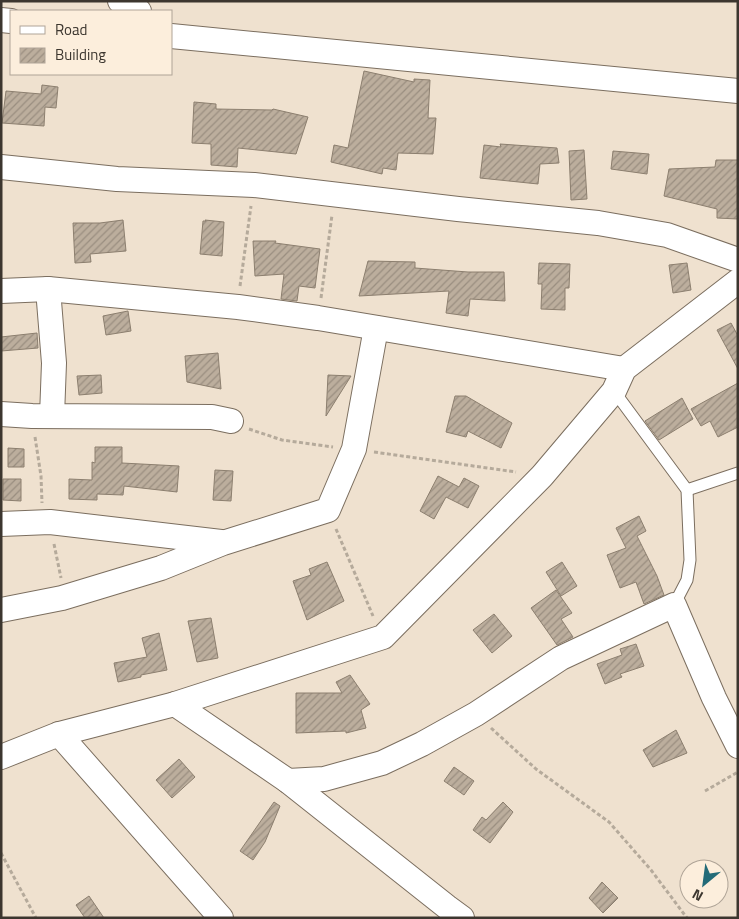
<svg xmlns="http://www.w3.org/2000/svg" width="739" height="919" viewBox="0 0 739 919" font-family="'Titillium Web',sans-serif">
	<defs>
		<pattern id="building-hatch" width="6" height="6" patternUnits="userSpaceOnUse" patternTransform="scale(1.25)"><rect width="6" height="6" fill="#bcae9d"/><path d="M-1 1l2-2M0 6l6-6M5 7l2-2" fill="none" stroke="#9a8e80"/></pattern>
	</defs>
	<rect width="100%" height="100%" fill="#efe1cf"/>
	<g fill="url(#building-hatch)" stroke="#8c7f6f">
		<path d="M 364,71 L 414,82 L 414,79 L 430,80 L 428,118 L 436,118 L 433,154 L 398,153 L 396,170 L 383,168 L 382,174 L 331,162 L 334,145 L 348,148 Z"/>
		<path d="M 42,85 L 58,87 L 56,108 L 45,107 L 44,126 L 2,123 L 6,91 L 41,94 Z"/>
		<path d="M 194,102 L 216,104 L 216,109 L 272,110 L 273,109 L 308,117 L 296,154 L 238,148 L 237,167 L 211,165 L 211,144 L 192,143 Z"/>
		<path d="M 500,144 L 557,148 L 559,163 L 540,164 L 538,184 L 480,178 L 484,145 L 501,147 Z"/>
		<path d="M 584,150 L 587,199 L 571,200 L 569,151 Z"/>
		<path d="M 613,151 L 649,154 L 647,174 L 611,169 Z"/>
		<path d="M 716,160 L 738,160 L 738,219 L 717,218 L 717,209 L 664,196 L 669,169 L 715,167 Z"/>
		<path d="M 123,220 L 126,251 L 90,254 L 91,262 L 75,263 L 73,223 L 100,223 Z"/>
		<path d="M 205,220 L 224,222 L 222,256 L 200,254 L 203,221 L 206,221 Z"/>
		<path d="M 253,241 L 276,241 L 275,243 L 320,249 L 315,288 L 299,286 L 297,301 L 281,299 L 284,274 L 255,276 Z"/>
		<path d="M 368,261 L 415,262 L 415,268 L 468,272 L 504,272 L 505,301 L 470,299 L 468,316 L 446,313 L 449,291 L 359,296 Z"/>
		<path d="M 539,263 L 570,264 L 569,288 L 565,288 L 565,310 L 541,309 L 542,284 L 538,284 Z"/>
		<path d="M 687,263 L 691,290 L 673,293 L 669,265 Z"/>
		<path d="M 128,311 L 131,331 L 106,335 L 103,316 Z"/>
		<path d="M 731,323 L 738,336 L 738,369 L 717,330 Z"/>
		<path d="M 37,333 L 38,348 L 1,351 L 1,337 Z"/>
		<path d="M 218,353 L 221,389 L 187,382 L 185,356 Z"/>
		<path d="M 101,375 L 102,393 L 79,395 L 77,376 Z"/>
		<path d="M 328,375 L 351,376 L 326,416 Z"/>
		<path d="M 738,383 L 738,427 L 718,437 L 710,421 L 701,426 L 691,409 Z"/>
		<path d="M 455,396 L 466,396 L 512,423 L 501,448 L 468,431 L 466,437 L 446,432 Z"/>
		<path d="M 682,398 L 693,419 L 659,440 L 645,421 Z"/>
		<path d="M 95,447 L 122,447 L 122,463 L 179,466 L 177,492 L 124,486 L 123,495 L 97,494 L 97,500 L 69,499 L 69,479 L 92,480 L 92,462 L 95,463 Z"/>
		<path d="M 8,448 L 24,449 L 24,467 L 8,467 Z"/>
		<path d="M 215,470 L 233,471 L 231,501 L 213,500 Z"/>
		<path d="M 438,476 L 459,487 L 464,478 L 479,486 L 468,508 L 446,497 L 434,519 L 420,511 Z"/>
		<path d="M 3,479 L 21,479 L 21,501 L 3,500 Z"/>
		<path d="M 639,516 L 646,531 L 637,536 L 657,576 L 664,595 L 644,604 L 636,582 L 620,588 L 607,555 L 626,548 L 616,528 Z"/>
		<path d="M 327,562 L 344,601 L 307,620 L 293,581 L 311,575 L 309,569 Z"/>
		<path d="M 562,562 L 577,586 L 561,596 L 546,572 Z"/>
		<path d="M 556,590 L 572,613 L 561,619 L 573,637 L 557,645 L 531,608 Z"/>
		<path d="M 494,614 L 512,636 L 492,653 L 473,630 Z"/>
		<path d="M 211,618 L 218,658 L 197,662 L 188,621 Z"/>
		<path d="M 159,633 L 167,670 L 141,675 L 141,677 L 118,682 L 114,663 L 147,657 L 142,638 Z"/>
		<path d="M 636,644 L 644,666 L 620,674 L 622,677 L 605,684 L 597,664 L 622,655 L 620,649 Z"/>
		<path d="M 350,675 L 370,704 L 361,710 L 366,728 L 346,733 L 346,731 L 296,733 L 296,693 L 342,693 L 336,682 Z"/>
		<path d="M 676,730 L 687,753 L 653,767 L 643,750 Z"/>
		<path d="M 179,759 L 195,777 L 172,798 L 156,780 Z"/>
		<path d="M 454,767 L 474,781 L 464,795 L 444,781 Z"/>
		<path d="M 274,802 L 280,806 L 265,842 L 253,860 L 240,851 Z"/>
		<path d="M 503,802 L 513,812 L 490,843 L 473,830 L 482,817 L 486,820 Z"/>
		<path d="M 602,882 L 618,898 L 603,913 L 589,898 Z"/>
		<path d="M 89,896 L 104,918 L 85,918 L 76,905 Z"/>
	</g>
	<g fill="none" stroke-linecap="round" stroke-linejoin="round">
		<g stroke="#7b6e5f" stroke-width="13">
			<g id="lane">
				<path d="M 614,391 L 687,490 L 690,560 L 687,580 L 674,605"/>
				<path d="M 687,490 L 738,473"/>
			</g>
		</g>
		<g stroke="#7b6e5f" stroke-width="26">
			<g id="street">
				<path d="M 120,1 L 139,11"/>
				<path d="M 1,20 L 11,21"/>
				<path d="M 171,36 L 738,91"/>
				<path d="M 1,167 L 117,179 L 254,185 L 458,209 L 598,223 L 667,235 L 738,260"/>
				<path d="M 48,289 L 54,363 L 52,416"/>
				<path d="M 1,291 L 48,289 L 238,307 L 318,318 L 624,369"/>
				<path d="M 1,414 L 32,416 L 212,417 L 231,421"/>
				<path d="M 1,524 L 50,522 L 221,542"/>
				<path d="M 1,610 L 62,598 L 161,568 L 223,543 L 328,510 L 354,449 L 376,328"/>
				<path d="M 175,704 L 288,781 L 447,907 L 462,918"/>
				<path d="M 59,734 L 221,918"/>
				<path d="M 1,757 L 59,734 L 175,704 L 383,637 L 542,476 L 614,391 L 624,369 L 738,281"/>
				<path d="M 288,781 L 324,779 L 382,763 L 422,744 L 476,714 L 561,658 L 674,605 L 714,698 L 738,746"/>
			</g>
		</g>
		<g stroke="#b5aa9b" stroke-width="3" stroke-dasharray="4 2.5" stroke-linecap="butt">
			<path d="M 240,286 L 251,206"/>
			<path d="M 321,298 L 332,215"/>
			<path d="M 249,429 L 282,440 L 333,447"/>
			<path d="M 35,437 L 41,476 L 42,503"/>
			<path d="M 374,452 L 516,472"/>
			<path d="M 336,529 L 373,616"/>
			<path d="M 54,544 L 61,578"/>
			<path d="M 491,728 L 536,769 L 609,822 L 651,870 L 687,918"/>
			<path d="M 705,791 L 738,772"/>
			<path d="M 1,853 L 36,918"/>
		</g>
		<use href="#lane" stroke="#fff" stroke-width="11"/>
		<use href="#street" stroke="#fff" stroke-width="24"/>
	</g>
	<rect width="739" height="919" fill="none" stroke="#3c362f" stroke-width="5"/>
	<rect x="10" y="10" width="162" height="65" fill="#fceedc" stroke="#afa497"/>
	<rect x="20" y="26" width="25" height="8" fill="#ffffff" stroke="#afa497"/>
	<text x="55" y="35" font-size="15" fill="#3c362f">Road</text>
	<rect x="20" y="48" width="25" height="15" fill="url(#building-hatch)" stroke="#afa497"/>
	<text x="55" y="60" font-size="15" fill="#3c362f">Building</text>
	<g transform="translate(704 884) rotate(209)"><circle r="24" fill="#fceedc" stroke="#afa497"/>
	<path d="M0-4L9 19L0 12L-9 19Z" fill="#236b78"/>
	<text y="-8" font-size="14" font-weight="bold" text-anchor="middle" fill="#3c362f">N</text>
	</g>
</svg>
